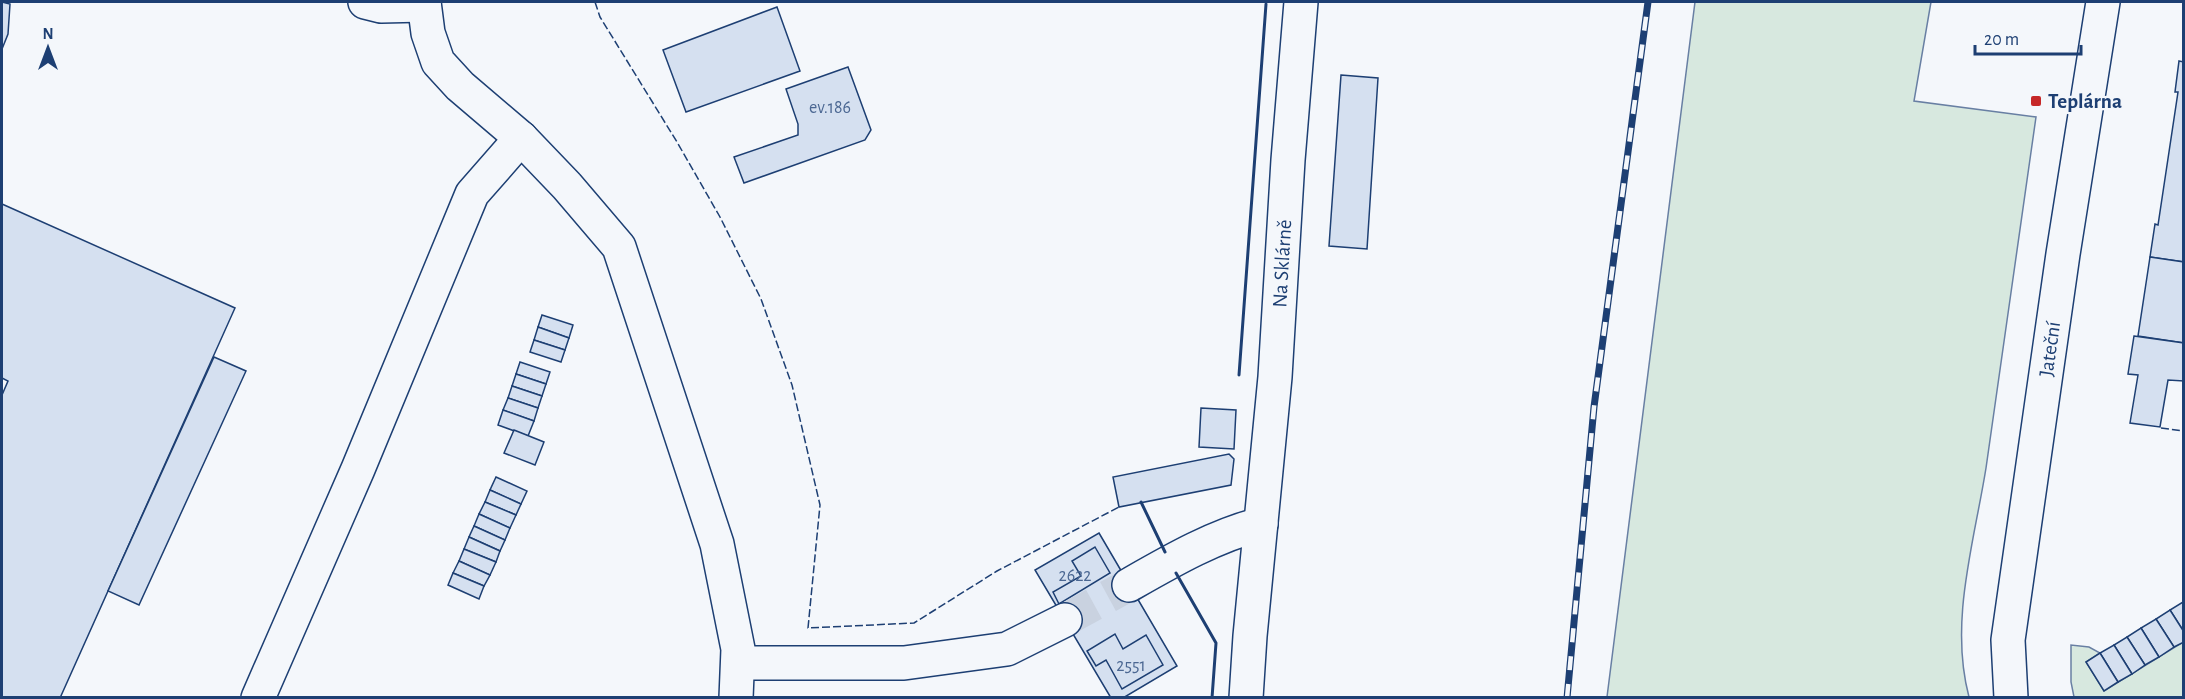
<svg xmlns="http://www.w3.org/2000/svg" width="2185" height="699" viewBox="0 0 2185 699" font-family="'Alegreya Sans',sans-serif">
	<rect width="100%" height="100%" fill="#f4f7fb"/>
	<g fill="#d7e8df" stroke="#687fa3" stroke-width="1.5">
		<path d="M 1695,2 L 1931,2 L 1914,101 L 2036,117 C 2019,234 2003,351 1986,468 C 1974,543 1949,622 1969,697 L 1607,697 Z"/>
		<path d="M 2183,642 L 2183,697 L 2074,697 L 2071,682 L 2071,645 L 2089,647 L 2100,653 L 2086,662 L 2104,691 Z"/>
	</g>
	<g fill="#d5e0f0" stroke="#1d3f73" stroke-width="1.5">
		<path d="M 2,2 L 10,4 L 8,34 L 2,49 Z"/>
		<path d="M 777,7 L 800,71 L 686,112 L 663,50 Z"/>
		<path d="M 2179,61 L 2184,62 L 2184,262 L 2150,257 L 2155,224 L 2158,225 L 2178,92 L 2175,92 Z"/>
		<path d="M 848,67 L 871,130 L 865,140 L 744,183 L 734,157 L 798,135 L 798,124 L 786,89 Z"/>
		<path d="M 1341,75 L 1378,78 L 1367,249 L 1329,246 Z"/>
		<path d="M 2,204 L 235,308 L 60,698 L 2,698 L 2,395 L 8,381 L 2,378 Z"/>
		<path d="M 2150,257 L 2184,262 L 2184,343 L 2138,336 Z"/>
		<path d="M 542,315 L 573,325 L 569,338 L 538,327 Z"/>
		<path d="M 538,327 L 569,338 L 565,350 L 534,340 Z"/>
		<path d="M 2134,336 L 2184,343 L 2184,381 L 2168,380 L 2160,427 L 2130,423 L 2138,375 L 2128,374 Z"/>
		<path d="M 534,340 L 565,350 L 561,362 L 530,352 Z"/>
		<path d="M 214,357 L 246,371 L 139,605 L 108,591 Z"/>
		<path d="M 520,362 L 550,372 L 546,384 L 516,374 Z"/>
		<path d="M 516,374 L 546,384 L 542,396 L 512,386 Z"/>
		<path d="M 512,386 L 542,396 L 538,408 L 508,398 Z"/>
		<path d="M 508,398 L 538,408 L 534,421 L 503,410 Z"/>
		<path d="M 1201,408 L 1236,410 L 1234,449 L 1199,447 Z"/>
		<path d="M 503,410 L 534,421 L 528,436 L 498,425 Z"/>
		<path d="M 514,430 L 544,442 L 535,465 L 504,453 Z"/>
		<path d="M 1229,454 L 1234,459 L 1231,485 L 1119,507 L 1113,477 Z"/>
		<path d="M 496,477 L 527,491 L 521,504 L 490,490 Z"/>
		<path d="M 490,490 L 521,504 L 516,515 L 485,502 Z"/>
		<path d="M 485,502 L 516,515 L 510,528 L 479,514 Z"/>
		<path d="M 479,514 L 510,528 L 505,540 L 474,526 Z"/>
		<path d="M 474,526 L 505,540 L 500,551 L 469,537 Z"/>
		<path d="M 1099,533 L 1177,666 L 1123,698 L 1111,698 L 1035,570 Z"/>
		<path d="M 469,537 L 500,551 L 496,562 L 464,549 Z"/>
		<path d="M 1095,547 L 1110,573 L 1059,604 L 1053,592 L 1081,576 L 1072,561 Z"/>
		<path d="M 464,549 L 496,562 L 490,575 L 459,561 Z"/>
		<path d="M 459,561 L 490,575 L 484,586 L 453,573 Z"/>
		<path d="M 453,573 L 484,586 L 479,599 L 448,585 Z"/>
		<path d="M 2183,602 L 2184,602 L 2184,632 L 2170,610 Z"/>
		<path d="M 2170,610 L 2184,632 L 2184,642 L 2174,647 L 2156,619 Z"/>
		<path d="M 2156,619 L 2174,647 L 2159,657 L 2141,628 Z"/>
		<path d="M 2141,628 L 2159,657 L 2145,665 L 2127,637 Z"/>
		<path d="M 1115,634 L 1123,649 L 1146,635 L 1163,665 L 1122,689 L 1106,660 L 1096,666 L 1087,651 Z"/>
		<path d="M 2127,637 L 2145,665 L 2132,674 L 2114,645 Z"/>
		<path d="M 2114,645 L 2132,674 L 2118,682 L 2100,653 Z"/>
		<path d="M 2100,653 L 2118,682 L 2104,691 L 2086,662 Z"/>
	</g>
	<g fill="none" stroke-linecap="round" stroke-linejoin="round">
		<path stroke="#c9d2e0" stroke-width="33" stroke-dasharray="33 16" stroke-linecap="butt" d="M 1065,620 L 1129,585"/>
		<g stroke="#1d3f73" stroke-width="36">
			<g id="minor">
				<path d="M 365,2 L 381,6 L 424,5"/>
				<path d="M 424,2 L 428,33 L 438,62 L 460,86 L 521,138 L 567,186 L 619,247 L 717,544 L 738,649 L 736,698"/>
				<path d="M 1129,585 C 1171,561 1214,536 1261,524"/>
				<path d="M 738,663 L 904,663 L 1007,649 L 1065,620"/>
				<path d="M 258,698 L 358,469 L 472,194 L 521,138"/>
				<path id="s1" d="M 1246,698 L 1250,636 L 1275,377 L 1288,160 L 1301,2"/>
			</g>
		</g>
		<g stroke="#1d3f73" stroke-width="36">
			<g id="major">
				<path id="s2" d="M 2011,698 L 2008,640 L 2063,254 L 2103,2"/>
			</g>
		</g>
		<use href="#minor" stroke="#f4f7fb" stroke-width="33"/>
		<use href="#major" stroke="#f4f7fb" stroke-width="33"/>
		<g stroke="#1d3f73" stroke-width="7">
			<path id="rail" d="M 1567,698 L 1594,407 L 1648,2"/>
		</g>
		<use href="#rail" stroke="#f4f7fb" stroke-width="4.5" stroke-dasharray="14" stroke-linecap="butt"/>
		<g stroke="#1d3f73" stroke-width="1.5" stroke-dasharray="8 3" stroke-linecap="butt">
			<path d="M 595,2 L 600,17 L 677,142 L 720,217 L 761,299 L 792,385 L 820,505 L 808,628 L 914,623 L 997,571 L 1119,507"/>
			<path d="M 1266,4 L 1266,2"/>
			<path d="M 2161,428 L 2184,431"/>
		</g>
		<g stroke="#1d3f73" stroke-width="3">
			<path d="M 1239,375 L 1266,4"/>
			<path d="M 1141,502 L 1165,552"/>
			<path d="M 1176,573 L 1216,643 L 1212,698"/>
		</g>
	</g>
	<rect fill="#c62828" stroke="#f4f7fb" stroke-width="2" x="2030" y="95" width="12" height="12" rx="3"/>
	<g text-anchor="middle" stroke-width="4.5" stroke-linejoin="round" paint-order="stroke">
		<g font-size="18" fill="#4b6792">
			<text x="830" y="113">ev.186</text>
			<text x="1075" y="581">2622</text>
			<text x="1131" y="671">2551</text>
		</g>
		<g font-size="21" font-weight="bold" fill="#1d3f73" stroke="#f4f7fb" text-anchor="start">
			<text x="2048" y="108">Teplárna</text>
		</g>
		<g font-size="21" fill="#1d3f73" stroke="#f4f7fb">
			<text dy="7" stroke="none"><textPath href="#s1" startOffset="436">Na Sklárně</textPath></text>
			<text dy="7" stroke="none"><textPath href="#s2" startOffset="352">Jateční</textPath></text>
		</g>
	</g>
	<rect width="2185" height="699" fill="none" stroke="#1d3f73" stroke-width="6"/>
	<g transform="translate(48 48)" stroke="#f4f7fb" stroke-width="4.5" paint-order="stroke">
	<path d="M0-4.5L10 22L0 15L-10 22Z" fill="#1d3f73"/>
	<text y="-9" font-size="16" font-weight="bold" text-anchor="middle" fill="#1d3f73">N</text>
	</g>
	<path d="M1975 45v9h106v-9" fill="none" stroke="#1d3f73" stroke-width="3"/>
	<text x="1984" y="45" font-size="18" fill="#1d3f73" stroke="#f4f7fb" stroke-width="4.5" paint-order="stroke">20 m</text>
</svg>
